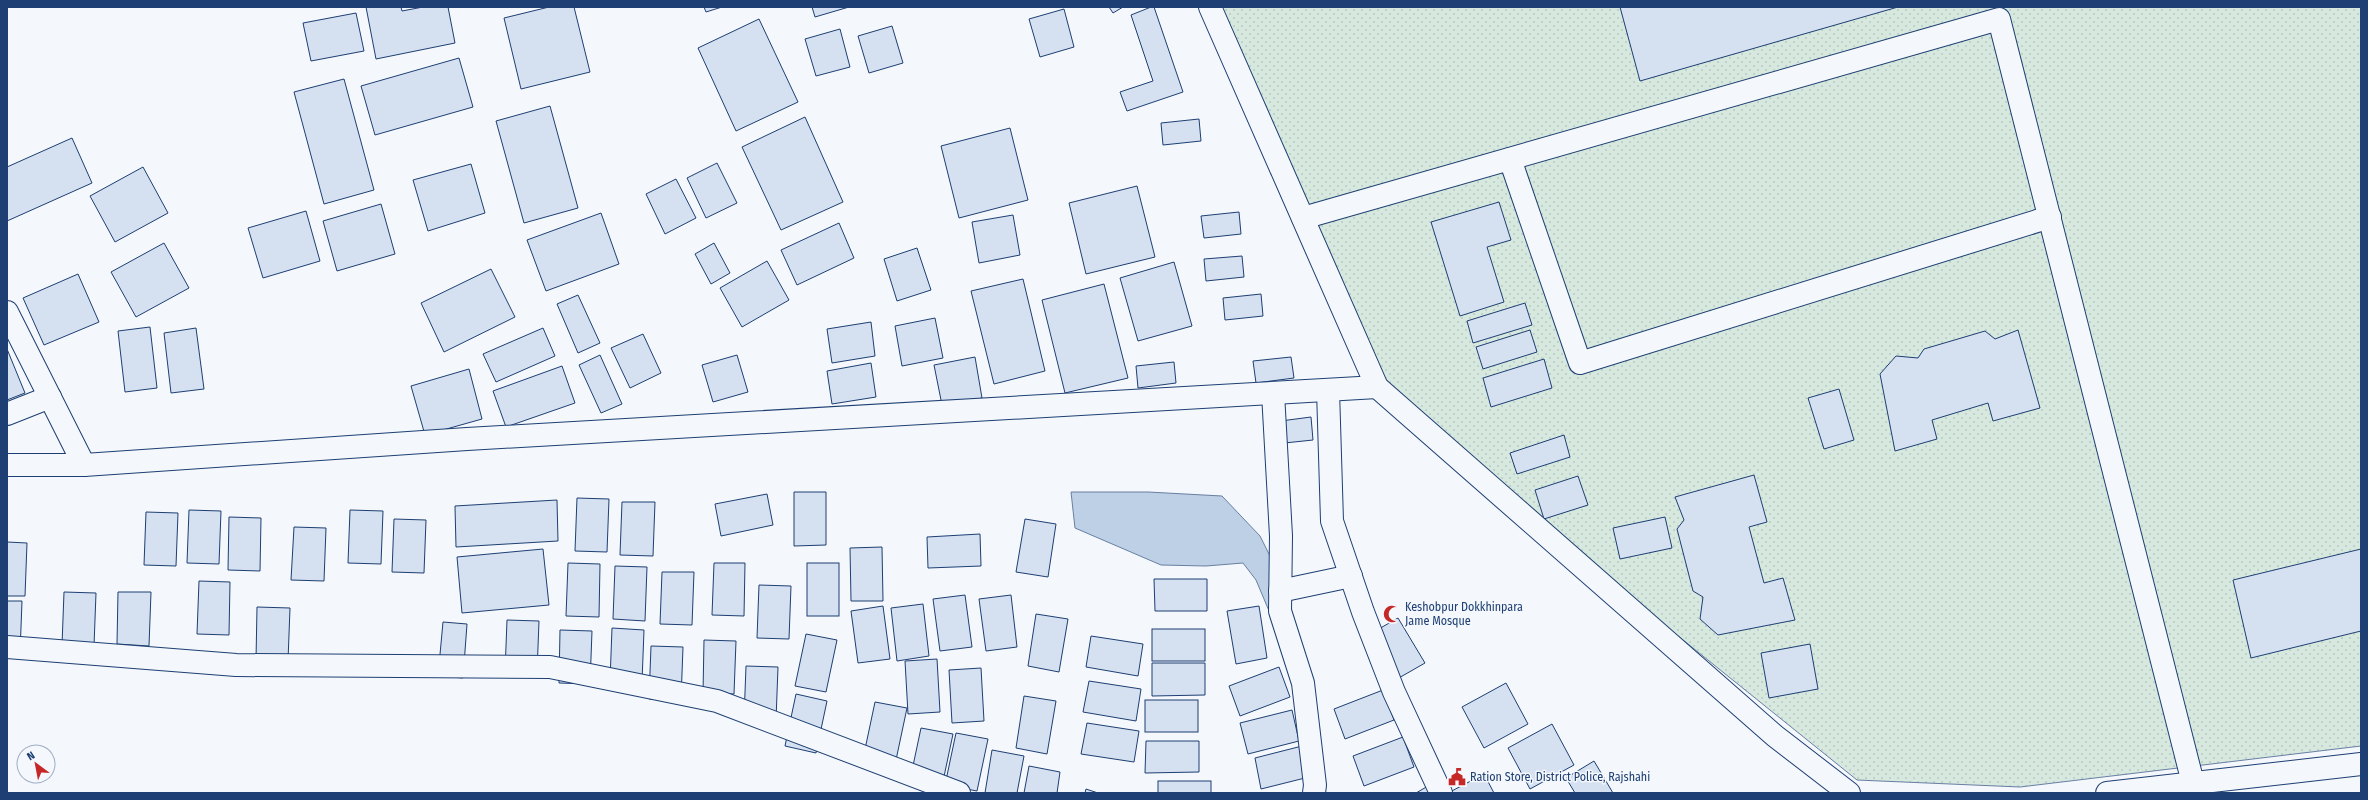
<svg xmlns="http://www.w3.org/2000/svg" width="2368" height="800" viewBox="0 0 2368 800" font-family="'Fira Sans Condensed',sans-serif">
	<defs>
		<pattern id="green-dots" width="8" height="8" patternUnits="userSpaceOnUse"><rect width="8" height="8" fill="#d7e8df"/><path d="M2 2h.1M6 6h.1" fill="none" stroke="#b8c8c3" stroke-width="1.8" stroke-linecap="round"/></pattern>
	</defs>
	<rect width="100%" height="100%" fill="#f4f7fb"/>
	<path fill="url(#green-dots)" stroke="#687fa3" d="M 1219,7 L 2361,7 L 2361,746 L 2020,787 L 1857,780 L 1647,611 L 1383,380 Z"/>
	<path fill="#bed0e5" stroke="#687fa3" d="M 1071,492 L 1148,492 L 1222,496 L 1260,536 L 1274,564 L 1272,618 L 1256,580 L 1243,563 L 1206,566 L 1161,565 L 1075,528 Z"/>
	<g fill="#d5e0f0" stroke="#1d3f73">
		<path d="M 366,7 L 401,7 L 402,11 L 423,7 L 448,7 L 455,43 L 376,59 Z"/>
		<path d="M 549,7 L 574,7 L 590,72 L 521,89 L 504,18 Z"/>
		<path d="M 704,7 L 722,7 L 706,12 Z"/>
		<path d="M 812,7 L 849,7 L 815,17 Z"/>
		<path d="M 1109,7 L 1123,7 L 1113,13 Z"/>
		<path d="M 1151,7 L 1154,7 L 1183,92 L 1127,111 L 1120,92 L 1153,81 L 1131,15 Z"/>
		<path d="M 1620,7 L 1898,7 L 1640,81 Z"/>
		<path d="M 1064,9 L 1074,47 L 1040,57 L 1029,19 Z"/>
		<path d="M 356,13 L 364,51 L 311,61 L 303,23 Z"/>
		<path d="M 759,19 L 798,102 L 736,131 L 698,48 Z"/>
		<path d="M 892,26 L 903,63 L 869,73 L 858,36 Z"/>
		<path d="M 840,29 L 850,67 L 816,76 L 805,39 Z"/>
		<path d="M 459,58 L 473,107 L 375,135 L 361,86 Z"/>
		<path d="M 344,79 L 374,190 L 324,204 L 294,92 Z"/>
		<path d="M 550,106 L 578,208 L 524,223 L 496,121 Z"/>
		<path d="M 805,117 L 843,202 L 781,230 L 742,147 Z"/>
		<path d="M 1199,119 L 1201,141 L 1163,145 L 1161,123 Z"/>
		<path d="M 1010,128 L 1028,200 L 959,218 L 941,146 Z"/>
		<path d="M 72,138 L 92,183 L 7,221 L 7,167 Z"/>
		<path d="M 717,163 L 737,203 L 706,218 L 687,178 Z"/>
		<path d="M 471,164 L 485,213 L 428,231 L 413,180 Z"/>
		<path d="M 143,167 L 168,213 L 115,242 L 90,196 Z"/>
		<path d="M 676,179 L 696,218 L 665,234 L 646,194 Z"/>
		<path d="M 1137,186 L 1155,257 L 1086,274 L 1069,203 Z"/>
		<path d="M 1499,202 L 1511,240 L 1487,247 L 1504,302 L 1460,316 L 1431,222 Z"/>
		<path d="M 381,204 L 395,254 L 337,271 L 323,221 Z"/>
		<path d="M 306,211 L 320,261 L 263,278 L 248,228 Z"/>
		<path d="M 1239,212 L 1241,234 L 1204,238 L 1201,216 Z"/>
		<path d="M 601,213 L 619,264 L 546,291 L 527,240 Z"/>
		<path d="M 1013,215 L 1020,255 L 979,263 L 972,222 Z"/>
		<path d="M 839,223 L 854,258 L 797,285 L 781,250 Z"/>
		<path d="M 164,243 L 189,288 L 136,317 L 111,272 Z"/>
		<path d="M 714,243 L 730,273 L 711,284 L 695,254 Z"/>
		<path d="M 917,248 L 931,290 L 897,301 L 884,259 Z"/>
		<path d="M 1242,256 L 1244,277 L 1206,281 L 1204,259 Z"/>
		<path d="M 767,261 L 789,300 L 742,327 L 720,288 Z"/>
		<path d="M 1174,262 L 1192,326 L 1138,341 L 1120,278 Z"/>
		<path d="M 491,269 L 515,317 L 444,352 L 421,303 Z"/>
		<path d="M 78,274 L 99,322 L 44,345 L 23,298 Z"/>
		<path d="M 1023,279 L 1045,371 L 994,384 L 971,291 Z"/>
		<path d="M 1104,284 L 1128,378 L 1065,393 L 1042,300 Z"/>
		<path d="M 1261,294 L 1263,316 L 1225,320 L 1223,298 Z"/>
		<path d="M 578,295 L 600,343 L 578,353 L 557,304 Z"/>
		<path d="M 1525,303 L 1532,325 L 1473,343 L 1467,321 Z"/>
		<path d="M 935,318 L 943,358 L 902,366 L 895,326 Z"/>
		<path d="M 871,322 L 875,356 L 832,363 L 827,329 Z"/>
		<path d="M 150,327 L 157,388 L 125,392 L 118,331 Z"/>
		<path d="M 196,328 L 204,389 L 171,393 L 164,333 Z"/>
		<path d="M 543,328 L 555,356 L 496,382 L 483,354 Z"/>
		<path d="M 1530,330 L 1537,352 L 1483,369 L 1476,347 Z"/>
		<path d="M 2018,330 L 2040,408 L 1993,421 L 1988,403 L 1932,420 L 1937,439 L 1895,451 L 1880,374 L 1896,356 L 1918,358 L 1924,349 L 1985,331 L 1995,339 Z"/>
		<path d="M 643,334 L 661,373 L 630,388 L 611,348 Z"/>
		<path d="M 7,349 L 25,393 L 7,400 Z"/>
		<path d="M 600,355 L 622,404 L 601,413 L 579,365 Z"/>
		<path d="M 737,355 L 748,392 L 713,402 L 702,365 Z"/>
		<path d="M 975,357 L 982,398 L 942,405 L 934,365 Z"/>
		<path d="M 1291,357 L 1294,378 L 1256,383 L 1253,361 Z"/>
		<path d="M 1544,359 L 1552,388 L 1491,407 L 1483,378 Z"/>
		<path d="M 1174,362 L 1176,383 L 1138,388 L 1136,366 Z"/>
		<path d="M 871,363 L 876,397 L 832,404 L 827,371 Z"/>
		<path d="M 562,366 L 575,403 L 506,427 L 493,391 Z"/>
		<path d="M 469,369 L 482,419 L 425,435 L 411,386 Z"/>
		<path d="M 1839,389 L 1854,440 L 1824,449 L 1808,398 Z"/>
		<path d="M 1311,417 L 1313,440 L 1275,444 L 1273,422 Z"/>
		<path d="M 1564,435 L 1570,457 L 1517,474 L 1510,453 Z"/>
		<path d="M 1754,475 L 1767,522 L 1749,527 L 1764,583 L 1783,578 L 1795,620 L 1718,635 L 1700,619 L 1703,597 L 1693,591 L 1677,529 L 1684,520 L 1675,497 Z"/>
		<path d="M 1578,476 L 1588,505 L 1544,519 L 1535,490 Z"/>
		<path d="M 794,492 L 826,492 L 826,545 L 794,546 Z"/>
		<path d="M 767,494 L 773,525 L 721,536 L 715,504 Z"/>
		<path d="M 577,498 L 609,499 L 607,552 L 575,551 Z"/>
		<path d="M 557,500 L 558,541 L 456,547 L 455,506 Z"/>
		<path d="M 622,502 L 655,502 L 653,556 L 620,555 Z"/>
		<path d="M 189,510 L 221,511 L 219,564 L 187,563 Z"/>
		<path d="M 350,510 L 383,511 L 381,564 L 348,563 Z"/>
		<path d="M 146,512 L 178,513 L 176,566 L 144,565 Z"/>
		<path d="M 229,517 L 261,518 L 260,571 L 228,570 Z"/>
		<path d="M 1665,517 L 1672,548 L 1620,559 L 1613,528 Z"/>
		<path d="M 394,519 L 426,520 L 424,573 L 392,572 Z"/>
		<path d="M 1025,519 L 1056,524 L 1048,577 L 1016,572 Z"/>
		<path d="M 294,527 L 326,528 L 324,581 L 291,580 Z"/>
		<path d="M 980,534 L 981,566 L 928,568 L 927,537 Z"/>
		<path d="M 7,542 L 27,543 L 25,596 L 7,596 Z"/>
		<path d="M 882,547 L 883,601 L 851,601 L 850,548 Z"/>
		<path d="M 543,549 L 549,605 L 462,613 L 457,557 Z"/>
		<path d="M 2361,549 L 2361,631 L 2251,658 L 2233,580 Z"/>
		<path d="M 568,563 L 600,564 L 599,617 L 566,616 Z"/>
		<path d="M 714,563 L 745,563 L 744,616 L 712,615 Z"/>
		<rect x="807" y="563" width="32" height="53"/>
		<path d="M 615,566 L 647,567 L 645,621 L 613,619 Z"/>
		<path d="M 662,572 L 694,572 L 692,625 L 660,624 Z"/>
		<path d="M 1154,579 L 1207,579 L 1207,611 L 1155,611 Z"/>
		<path d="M 199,581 L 230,582 L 229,635 L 197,634 Z"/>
		<path d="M 759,585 L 791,586 L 789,639 L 757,638 Z"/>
		<path d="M 64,592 L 96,593 L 94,646 L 62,645 Z"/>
		<path d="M 118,592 L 151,592 L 149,646 L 117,644 Z"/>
		<path d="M 965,595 L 972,647 L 940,651 L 933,599 Z"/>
		<path d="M 1011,595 L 1017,647 L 986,651 L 979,599 Z"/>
		<path d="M 7,601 L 22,601 L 20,654 L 7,654 Z"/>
		<path d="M 923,604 L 929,656 L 897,661 L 891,608 Z"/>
		<path d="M 883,606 L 890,659 L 858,663 L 851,611 Z"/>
		<path d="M 1259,606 L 1267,658 L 1236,664 L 1227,611 Z"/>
		<path d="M 257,607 L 290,608 L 288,661 L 256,660 Z"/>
		<path d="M 1036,614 L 1068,619 L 1059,672 L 1028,666 Z"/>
		<path d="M 1398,618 L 1425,663 L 1397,679 L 1370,634 Z"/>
		<path d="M 507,620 L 539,621 L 537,673 L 505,672 Z"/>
		<path d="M 443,622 L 467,624 L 463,678 L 438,676 Z"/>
		<path d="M 612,628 L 644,630 L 642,682 L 610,681 Z"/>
		<rect x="1152" y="629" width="53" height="32"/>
		<path d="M 560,630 L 592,631 L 590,684 L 559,683 Z"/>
		<path d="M 806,634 L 837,640 L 826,692 L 795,686 Z"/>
		<path d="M 1091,636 L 1143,644 L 1138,676 L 1086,667 Z"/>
		<path d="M 704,640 L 736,641 L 734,694 L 703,693 Z"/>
		<path d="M 1810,644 L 1818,689 L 1769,698 L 1761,653 Z"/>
		<path d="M 651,646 L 683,647 L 681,700 L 649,699 Z"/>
		<path d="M 937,659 L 940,712 L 908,714 L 905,661 Z"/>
		<path d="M 1152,663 L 1205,663 L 1205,695 L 1152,696 Z"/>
		<path d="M 746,666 L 778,667 L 776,720 L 744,719 Z"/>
		<path d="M 1279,667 L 1290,697 L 1240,716 L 1229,686 Z"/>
		<path d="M 981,668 L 984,721 L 952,723 L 949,670 Z"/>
		<path d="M 1089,681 L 1141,689 L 1136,721 L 1083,712 Z"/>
		<path d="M 1506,683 L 1528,724 L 1484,748 L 1462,707 Z"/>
		<path d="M 1383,690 L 1394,720 L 1345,739 L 1334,709 Z"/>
		<path d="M 796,694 L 827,701 L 816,753 L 785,746 Z"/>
		<path d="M 1024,696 L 1056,701 L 1047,754 L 1016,748 Z"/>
		<rect x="1145" y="700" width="53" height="32"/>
		<path d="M 875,702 L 907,708 L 896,760 L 864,754 Z"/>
		<path d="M 1292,710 L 1299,741 L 1248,754 L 1240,723 Z"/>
		<path d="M 1087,723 L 1139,731 L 1134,762 L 1081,754 Z"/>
		<path d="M 1552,724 L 1574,765 L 1530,789 L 1508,748 Z"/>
		<path d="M 921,728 L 953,734 L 942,786 L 910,780 Z"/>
		<path d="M 956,733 L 988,739 L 977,791 L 945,785 Z"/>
		<path d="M 1403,737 L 1414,767 L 1364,786 L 1353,756 Z"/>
		<path d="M 1146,741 L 1199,741 L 1199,772 L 1145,773 Z"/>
		<path d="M 1306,745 L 1313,776 L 1261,789 L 1255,758 Z"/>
		<path d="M 992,750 L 1024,756 L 1017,793 L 985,793 Z"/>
		<path d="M 1594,761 L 1613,793 L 1575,793 L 1566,778 Z"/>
		<path d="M 1029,766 L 1060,772 L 1057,793 L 1024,793 Z"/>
		<path d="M 1484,774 L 1494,793 L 1448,793 Z"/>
		<rect x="1158" y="781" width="53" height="12"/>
		<path d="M 1428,786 L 1432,793 L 1416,793 Z"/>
		<path d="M 1086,789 L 1098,793 L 1085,793 Z"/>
	</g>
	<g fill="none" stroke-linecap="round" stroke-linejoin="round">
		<g stroke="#1d3f73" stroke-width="24">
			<g id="minor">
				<path d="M 1210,7 L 1377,387 L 1775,736 L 1849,793"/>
				<path d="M 1510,159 L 1580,363 L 2050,217"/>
				<path d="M 1303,218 L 1999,19 L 2193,783"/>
				<path d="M 7,312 L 84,465"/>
				<path d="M 1328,390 L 1332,521 L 1363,612 L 1394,692 L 1441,793"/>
				<path d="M 1273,393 L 1281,536 L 1280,611 L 1303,683 L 1315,785 L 1314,793"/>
				<path d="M 7,414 L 50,397"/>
				<path d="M 7,465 L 84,465 L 467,439 L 1377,387"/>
				<path d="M 1280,591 L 1351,576"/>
				<path d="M 7,647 L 236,665 L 550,667 L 717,701 L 959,793"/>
				<path d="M 2107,793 L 2361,764"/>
			</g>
		</g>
		<use href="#minor" stroke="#f4f7fb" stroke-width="22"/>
	</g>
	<defs>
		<g id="mosque-bare" transform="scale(1.38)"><path d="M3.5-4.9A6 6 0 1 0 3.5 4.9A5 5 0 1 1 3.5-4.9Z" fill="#c62828" stroke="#f4f7fb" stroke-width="2.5" paint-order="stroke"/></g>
		<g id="civic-bare" transform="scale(1.38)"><path d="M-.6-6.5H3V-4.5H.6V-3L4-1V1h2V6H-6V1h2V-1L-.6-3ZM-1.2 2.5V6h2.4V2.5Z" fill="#c62828" stroke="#f4f7fb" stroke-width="2.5" paint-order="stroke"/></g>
	</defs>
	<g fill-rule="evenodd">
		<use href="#mosque-bare" x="1392" y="614"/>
		<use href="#civic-bare" x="1457" y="777"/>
	</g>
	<g text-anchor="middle" stroke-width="3" stroke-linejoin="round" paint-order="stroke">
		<g font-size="12" fill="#1d3f73" stroke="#f4f7fb" text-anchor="start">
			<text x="1405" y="611">Keshobpur Dokkhinpara<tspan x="1405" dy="14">Jame Mosque</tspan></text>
			<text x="1470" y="781">Ration Store, District Police, Rajshahi</text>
		</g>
	</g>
	<rect width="2368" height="800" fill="none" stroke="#1d3f73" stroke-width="16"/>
	<g transform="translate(36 764) rotate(328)"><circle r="19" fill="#f4f7fb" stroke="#9eadc5"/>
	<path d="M0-3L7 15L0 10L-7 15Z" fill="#c62828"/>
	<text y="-6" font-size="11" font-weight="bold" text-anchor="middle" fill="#1d3f73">N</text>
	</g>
</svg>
